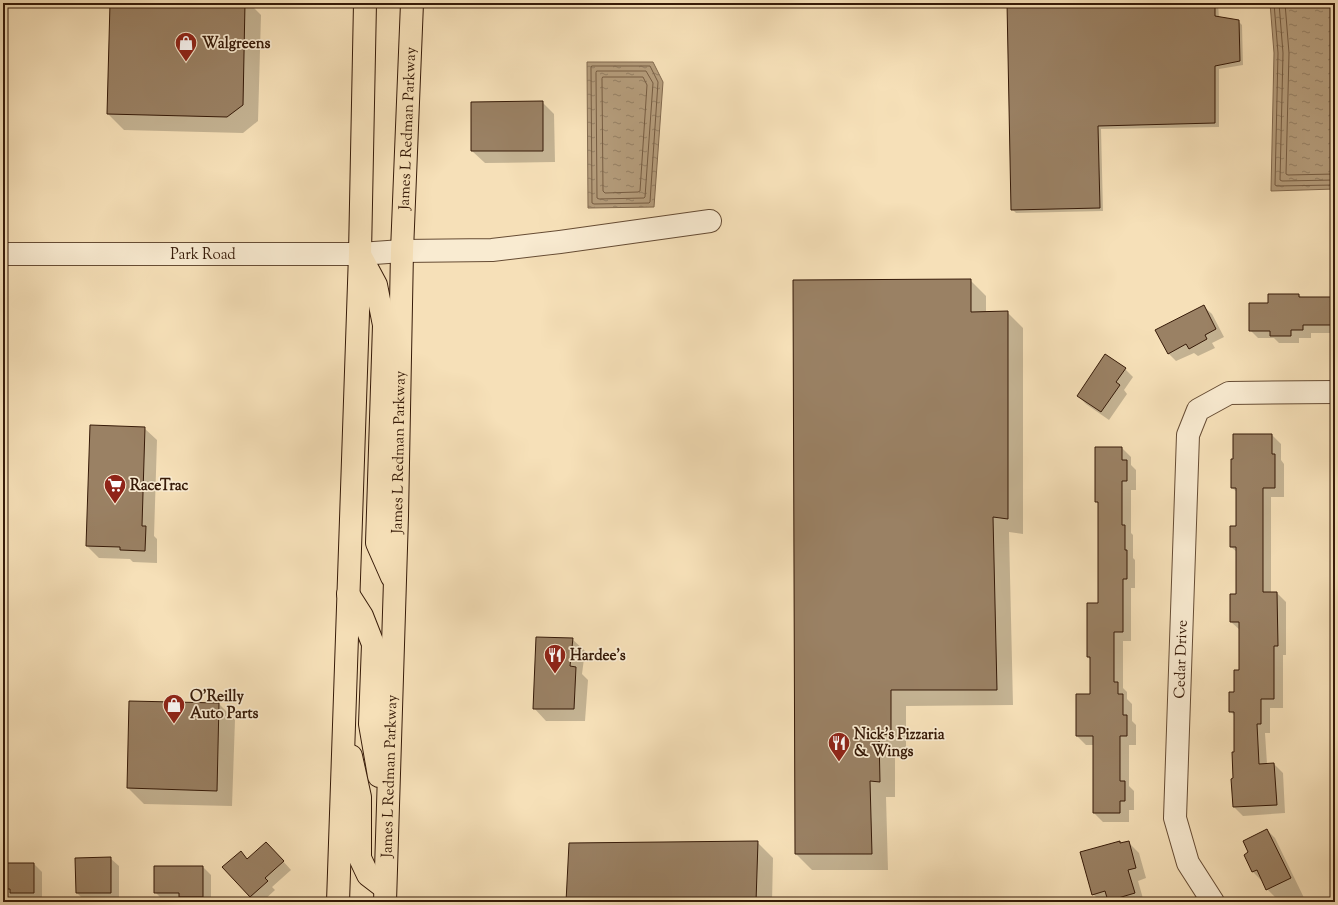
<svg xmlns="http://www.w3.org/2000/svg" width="1338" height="905" viewBox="0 0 1338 905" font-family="'Sorts Mill Goudy',serif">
	<defs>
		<pattern id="water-ripples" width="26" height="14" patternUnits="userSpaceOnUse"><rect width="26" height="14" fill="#b59d7c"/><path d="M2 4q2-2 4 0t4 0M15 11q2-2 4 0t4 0" fill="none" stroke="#947f64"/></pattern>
	</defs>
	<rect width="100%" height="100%" fill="#f6e0b8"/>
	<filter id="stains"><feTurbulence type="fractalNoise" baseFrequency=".005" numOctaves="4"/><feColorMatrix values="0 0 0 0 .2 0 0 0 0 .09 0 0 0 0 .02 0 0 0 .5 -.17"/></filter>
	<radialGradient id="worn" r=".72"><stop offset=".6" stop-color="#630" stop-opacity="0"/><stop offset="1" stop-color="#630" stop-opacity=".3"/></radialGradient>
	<g fill="url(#water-ripples)" stroke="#82694e">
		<path d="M 1270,3 L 1335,3 L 1335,189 L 1271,191 L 1274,53 Z"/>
		<path d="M 587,62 L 653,62 L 663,82 L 654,207 L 588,208 Z"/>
	</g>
	<g fill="#0003">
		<path d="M 111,3 L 249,3 L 261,15 L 258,121 L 243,133 L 124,130 L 108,114 Z"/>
		<path d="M 1008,3 L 1218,3 L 1219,18 L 1238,21 L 1242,25 L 1243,65 L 1219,69 L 1219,127 L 1101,129 L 1103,211 L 1016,213 L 1012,209 Z"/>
		<path d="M 542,102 L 554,114 L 555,162 L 485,163 L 472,151 Z"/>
		<path d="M 970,280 L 986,296 L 986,312 L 1007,312 L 1023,328 L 1023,534 L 1009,532 L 1013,705 L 906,706 L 906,750 L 895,751 L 895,797 L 886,797 L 888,870 L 812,870 L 796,854 Z"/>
		<path d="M 1299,295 L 1302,298 L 1335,298 L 1335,333 L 1311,333 L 1311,338 L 1299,338 L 1299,343 L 1279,343 L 1274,338 L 1258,338 L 1250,330 L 1269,304 Z"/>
		<path d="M 1203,306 L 1212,314 L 1224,337 L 1212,343 L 1215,348 L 1198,356 L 1194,353 L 1176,361 L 1168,353 Z"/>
		<path d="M 1125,369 L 1133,377 L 1124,390 L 1127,394 L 1109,420 L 1086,404 L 1078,396 Z"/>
		<path d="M 144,428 L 157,440 L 154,536 L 157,539 L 157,563 L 133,562 L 130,559 L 99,558 L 87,546 Z"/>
		<path d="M 1272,435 L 1281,444 L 1281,460 L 1284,464 L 1284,497 L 1271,497 L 1271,593 L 1277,593 L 1286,602 L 1286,655 L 1283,655 L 1283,708 L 1270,708 L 1270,733 L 1265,733 L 1267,764 L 1274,764 L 1283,773 L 1285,813 L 1243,816 L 1234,807 L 1235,716 L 1230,711 L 1240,671 L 1240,630 L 1231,622 L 1237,595 L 1237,552 L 1231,547 L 1237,527 L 1237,492 L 1232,488 Z"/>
		<path d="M 1122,448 L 1131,457 L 1131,465 L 1136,470 L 1136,490 L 1131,490 L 1131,533 L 1133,535 L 1133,558 L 1135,560 L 1135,588 L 1131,588 L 1131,641 L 1123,641 L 1123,688 L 1127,692 L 1127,699 L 1132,704 L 1132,721 L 1136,725 L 1136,745 L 1129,745 L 1129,786 L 1134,791 L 1134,810 L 1129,810 L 1129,822 L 1103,822 L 1094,813 L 1094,745 L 1086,745 L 1077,736 L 1091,695 L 1091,661 L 1088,657 L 1099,604 L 1099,505 L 1096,501 Z"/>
		<path d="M 572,639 L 585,651 L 582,674 L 588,680 L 585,721 L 546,721 L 534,708 Z"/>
		<path d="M 219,704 L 235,720 L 232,806 L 144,804 L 128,788 Z"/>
		<path d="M 1267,830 L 1275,838 L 1306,902 L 1278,902 L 1275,897 L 1267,889 L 1262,879 L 1261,880 L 1253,872 L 1245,855 L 1250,853 Z"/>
		<path d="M 757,842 L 773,858 L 772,902 L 567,902 Z"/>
		<path d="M 1120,842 L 1121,844 L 1128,842 L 1139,853 L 1146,878 L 1138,881 L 1144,902 L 1101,902 L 1093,894 Z"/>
		<path d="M 274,851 L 291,870 L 272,887 L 275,890 L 262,902 L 256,902 L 224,867 L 241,852 L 248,860 Z"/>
		<path d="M 110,858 L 119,866 L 119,901 L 85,901 L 77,893 Z"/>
		<path d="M 3,864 L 34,864 L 42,872 L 42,901 L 20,901 L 15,897 L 3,897 Z"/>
		<path d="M 203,867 L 211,875 L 211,902 L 163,900 L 155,892 Z"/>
	</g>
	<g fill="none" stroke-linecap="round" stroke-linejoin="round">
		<g stroke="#765c42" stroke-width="1">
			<path d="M 1274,3 L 1278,53 L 1275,185 L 1277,186 L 1335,185"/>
			<path d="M 1279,3 L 1283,53 L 1280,180 L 1282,181 L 1335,180"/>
			<path d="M 1285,3 L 1289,53 L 1286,174 L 1288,175 L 1335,174"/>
			<path d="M 592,66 L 650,66 L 658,82 L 650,202 L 649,203 L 594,204 L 592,203 L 591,68 Z"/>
			<path d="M 597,71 L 646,71 L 653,83 L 645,197 L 644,198 L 599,199 L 597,198 L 596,73 Z"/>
			<path d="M 603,77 L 643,77 L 647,85 L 640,191 L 638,192 L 605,193 L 603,191 L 602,79 Z"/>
		</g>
	</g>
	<g fill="#9a8164" stroke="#361a08">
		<path d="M 110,3 L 245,3 L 243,105 L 227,117 L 107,114 Z"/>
		<path d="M 1007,3 L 1215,3 L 1215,16 L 1239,20 L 1240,61 L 1215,66 L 1215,123 L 1098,126 L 1100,208 L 1011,210 Z"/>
		<path d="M 543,101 L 543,151 L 471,151 L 471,102 Z"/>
		<path d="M 971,279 L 971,312 L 1008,311 L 1008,519 L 993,517 L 997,690 L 891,690 L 891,734 L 879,735 L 880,782 L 870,781 L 872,854 L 795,854 L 793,280 Z"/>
		<path d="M 1268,294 L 1299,294 L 1299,297 L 1335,297 L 1335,325 L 1303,325 L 1303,330 L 1291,330 L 1291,336 L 1270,336 L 1270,331 L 1249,331 L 1249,303 L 1268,303 Z"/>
		<path d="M 1204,305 L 1216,329 L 1205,335 L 1207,339 L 1189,349 L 1186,344 L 1168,354 L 1155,330 Z"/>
		<path d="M 1105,354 L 1126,368 L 1116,382 L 1120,385 L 1101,412 L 1077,396 Z"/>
		<path d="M 90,425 L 145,427 L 142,526 L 146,526 L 145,551 L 120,550 L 120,547 L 86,546 Z"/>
		<path d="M 1233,434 L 1272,434 L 1272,454 L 1275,454 L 1275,488 L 1263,488 L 1263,592 L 1277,592 L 1278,646 L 1274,646 L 1274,699 L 1261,699 L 1261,724 L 1257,724 L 1259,764 L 1274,763 L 1277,805 L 1233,807 L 1231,779 L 1233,778 L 1232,752 L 1234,752 L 1234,712 L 1229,712 L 1229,692 L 1234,692 L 1234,670 L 1239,670 L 1239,622 L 1230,622 L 1230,594 L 1236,594 L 1236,547 L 1230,547 L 1230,526 L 1236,526 L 1236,488 L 1231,488 L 1231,459 L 1233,459 Z"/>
		<path d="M 1095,447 L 1122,447 L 1122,460 L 1127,460 L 1127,481 L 1122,481 L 1122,525 L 1125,525 L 1125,550 L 1127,550 L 1127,579 L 1123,579 L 1123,632 L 1114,632 L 1114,682 L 1118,682 L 1118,694 L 1123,694 L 1123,715 L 1127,715 L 1127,736 L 1120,736 L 1120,781 L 1125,781 L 1125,801 L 1120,801 L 1120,813 L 1093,813 L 1093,736 L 1076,736 L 1076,694 L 1090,694 L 1090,657 L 1087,657 L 1087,603 L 1098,603 L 1098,502 L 1095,502 Z"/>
		<path d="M 536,637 L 573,638 L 570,666 L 576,667 L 574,709 L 533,709 Z"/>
		<path d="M 129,701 L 219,703 L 217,791 L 127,788 Z"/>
		<path d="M 1267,829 L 1291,878 L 1266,890 L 1257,870 L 1252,872 L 1244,855 L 1248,852 L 1243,841 Z"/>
		<path d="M 758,841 L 756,902 L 566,902 L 569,843 Z"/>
		<path d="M 1120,841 L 1120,843 L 1129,841 L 1136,868 L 1128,870 L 1135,893 L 1108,901 L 1105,891 L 1092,895 L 1080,852 Z"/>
		<path d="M 266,842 L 284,861 L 265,878 L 268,881 L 250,897 L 222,867 L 241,851 L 247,859 Z"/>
		<path d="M 111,857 L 111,893 L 76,893 L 75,858 Z"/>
		<path d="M 3,863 L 34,863 L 34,893 L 10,893 L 10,889 L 3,889 Z"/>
		<path d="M 154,866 L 203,866 L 203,897 L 179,897 L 179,893 L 154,893 Z"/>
	</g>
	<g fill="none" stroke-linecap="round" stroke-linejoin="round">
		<g stroke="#664c34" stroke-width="24">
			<g id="minor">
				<path id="s1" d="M 3,254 L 360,254 L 402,251 L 492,250 L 560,242 L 710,221"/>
				<path id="s2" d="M 1213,902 L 1188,863 L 1175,818 L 1188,435 L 1198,410 L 1229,393 L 1335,392"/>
			</g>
		</g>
		<g stroke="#361a08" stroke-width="24">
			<g id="major">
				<path d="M 360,255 L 376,285 L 384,325 L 377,543 L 392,577"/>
				<path d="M 348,594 L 362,616 L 373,644 L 370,724 L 379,776"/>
				<path d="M 351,756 L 360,797 L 360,858 L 368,875 L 385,888"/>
				<path d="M 338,902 L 360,254 L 365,3"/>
				<path id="s3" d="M 385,902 L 397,516 L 402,251 L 412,3"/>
			</g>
		</g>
		<use href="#minor" stroke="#f9ebd1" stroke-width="22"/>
		<use href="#major" stroke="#f6e0b8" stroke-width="22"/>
	</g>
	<defs>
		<g id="shop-pin" transform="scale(1.15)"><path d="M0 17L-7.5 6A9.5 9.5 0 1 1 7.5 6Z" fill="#8f2418" stroke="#f9ebd1"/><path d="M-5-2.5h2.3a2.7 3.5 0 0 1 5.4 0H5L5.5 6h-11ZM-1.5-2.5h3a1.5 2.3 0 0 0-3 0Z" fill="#fff"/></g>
		<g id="supermarket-pin" transform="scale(1.15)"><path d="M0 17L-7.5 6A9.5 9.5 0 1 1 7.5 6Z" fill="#8f2418" stroke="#f9ebd1"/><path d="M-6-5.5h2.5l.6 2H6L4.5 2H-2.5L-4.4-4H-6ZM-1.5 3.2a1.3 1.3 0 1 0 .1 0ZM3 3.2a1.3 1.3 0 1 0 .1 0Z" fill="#fff"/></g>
		<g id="restaurant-pin" transform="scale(1.15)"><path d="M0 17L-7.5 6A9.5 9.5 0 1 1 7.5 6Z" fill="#8f2418" stroke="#f9ebd1"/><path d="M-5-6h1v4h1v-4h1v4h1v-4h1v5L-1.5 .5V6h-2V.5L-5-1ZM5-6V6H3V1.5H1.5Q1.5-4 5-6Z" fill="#fff"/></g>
	</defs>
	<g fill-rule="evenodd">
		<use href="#shop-pin" x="186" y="43"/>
		<use href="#supermarket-pin" x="115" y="485"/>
		<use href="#restaurant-pin" x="555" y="655"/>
		<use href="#shop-pin" x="174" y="705"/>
		<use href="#restaurant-pin" x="839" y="743"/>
	</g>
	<g text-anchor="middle" stroke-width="3.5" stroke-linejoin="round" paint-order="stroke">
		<g font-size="15" font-weight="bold" fill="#361a08" stroke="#f9ebd1" text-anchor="start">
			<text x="202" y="48">Walgreens</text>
			<text x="130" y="490">RaceTrac</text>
			<text x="570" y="660">Hardee's</text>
			<text x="190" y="701">O'Reilly<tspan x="190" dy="17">Auto Parts</tspan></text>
			<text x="854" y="739">Nick's Pizzaria<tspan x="854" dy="17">&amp; Wings</tspan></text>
		</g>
		<g font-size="15" fill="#361a08" stroke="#f9ebd1">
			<text dy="5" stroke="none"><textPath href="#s3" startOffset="774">James L Redman Parkway</textPath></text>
			<text dy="5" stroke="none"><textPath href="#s1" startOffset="200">Park Road</textPath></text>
			<text dy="5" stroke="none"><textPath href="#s3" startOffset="450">James L Redman Parkway</textPath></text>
			<text dy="5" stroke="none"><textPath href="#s2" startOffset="252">Cedar Drive</textPath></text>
			<text dy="5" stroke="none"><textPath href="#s3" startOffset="126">James L Redman Parkway</textPath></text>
		</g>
	</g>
	<rect width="1338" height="905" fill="none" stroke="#f6e0b8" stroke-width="16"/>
	<rect x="4" y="4" width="1330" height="897" fill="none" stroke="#361a08" stroke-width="2"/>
	<rect x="8" y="8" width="1322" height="889" fill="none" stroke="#361a08"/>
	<rect width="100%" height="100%" filter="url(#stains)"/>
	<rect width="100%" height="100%" fill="url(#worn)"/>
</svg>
